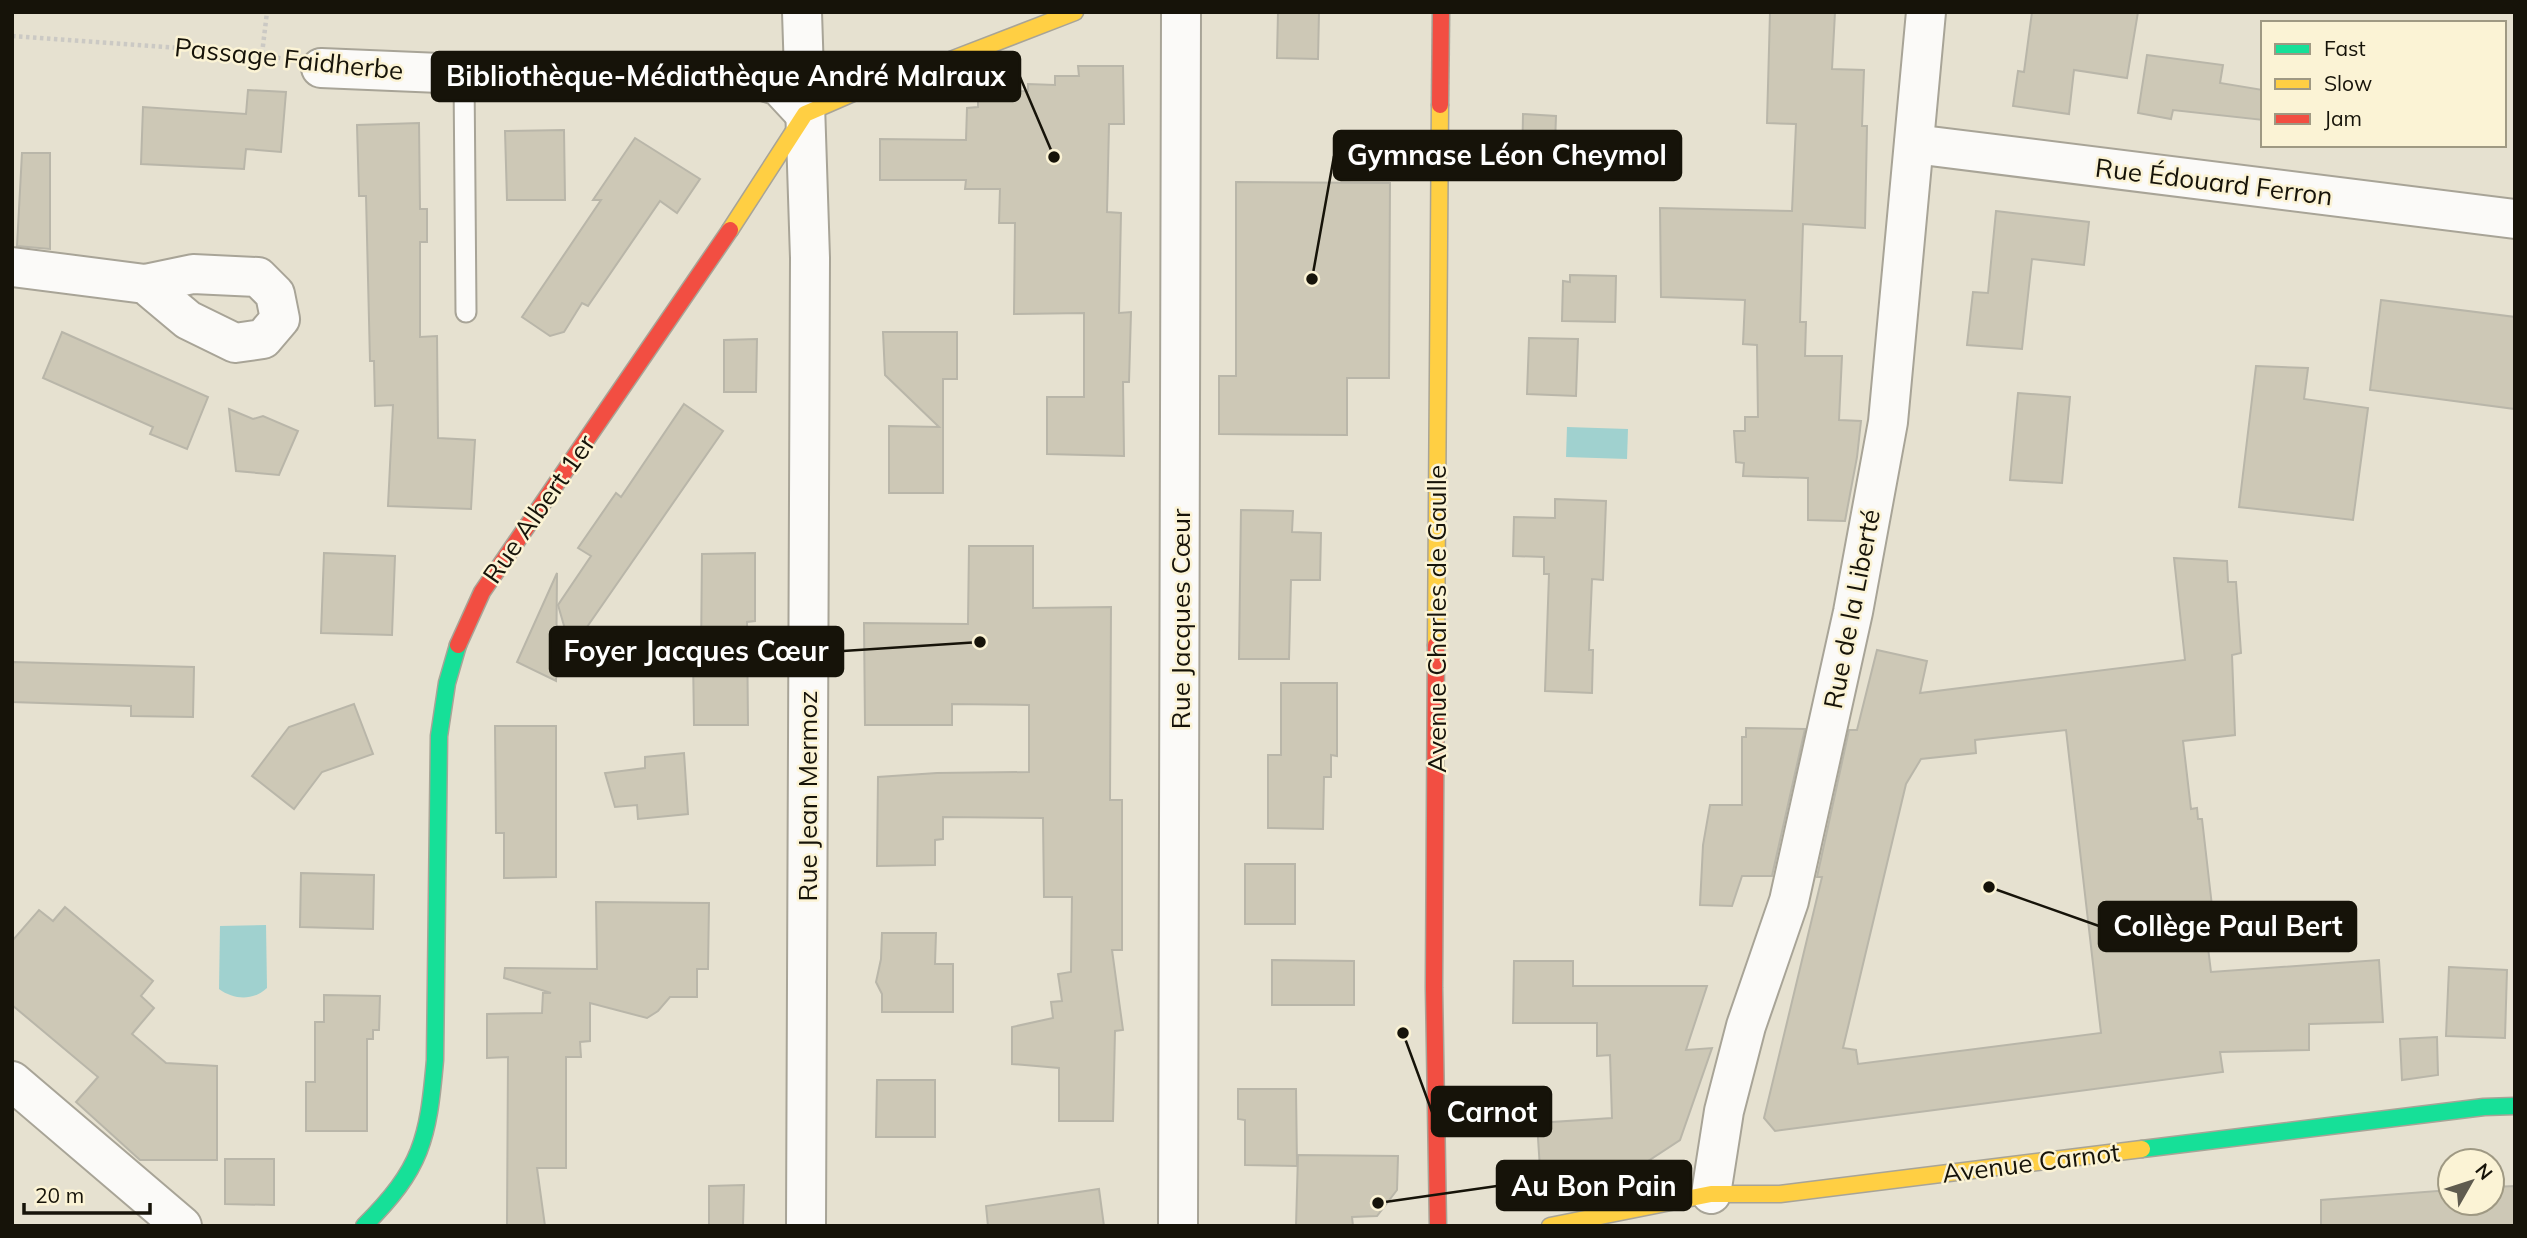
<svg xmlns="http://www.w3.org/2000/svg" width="2527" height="1238" viewBox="0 0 2527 1238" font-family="Mulish,sans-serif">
	<rect width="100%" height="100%" fill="#e6e1d0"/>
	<g fill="#a0d1cf">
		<path d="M 1567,427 L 1628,429 L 1627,459 L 1566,457 Z"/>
		<path d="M 266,925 L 267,988 C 253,1001 234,1000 219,989 L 220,926 Z"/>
	</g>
	<g fill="#cdc8b6" stroke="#b9b6a9" stroke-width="2" fill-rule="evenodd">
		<path d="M 1278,12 L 1319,12 L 1318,59 L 1277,58 Z"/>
		<path d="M 1770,12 L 1835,12 L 1832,69 L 1864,70 L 1862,126 L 1867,126 L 1865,228 L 1803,224 L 1800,322 L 1806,322 L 1805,356 L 1842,356 L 1839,420 L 1861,421 L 1857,457 L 1845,521 L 1808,520 L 1808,478 L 1743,476 L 1744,463 L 1736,462 L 1734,431 L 1745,431 L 1745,417 L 1758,417 L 1757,345 L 1743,344 L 1745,300 L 1661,297 L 1660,208 L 1792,211 L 1796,124 L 1767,123 Z"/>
		<path d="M 2032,12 L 2138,12 L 2127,78 L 2074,70 L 2069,114 L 2013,106 L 2018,71 L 2024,72 Z"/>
		<path d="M 2147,55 L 2223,65 L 2220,83 L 2263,90 L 2263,120 L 2173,110 L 2171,119 L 2138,113 Z"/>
		<path d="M 1078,66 L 1123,66 L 1124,124 L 1109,124 L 1107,212 L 1121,213 L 1119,313 L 1131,312 L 1129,382 L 1123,382 L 1124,456 L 1047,454 L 1047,397 L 1084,397 L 1084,313 L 1014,314 L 1015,223 L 999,223 L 1000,189 L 965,189 L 966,180 L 880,180 L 880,139 L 966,140 L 967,108 L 978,107 L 978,92 L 1028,91 L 1028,84 L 1055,85 L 1055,76 L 1079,76 Z"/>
		<path d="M 248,90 L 286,92 L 281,152 L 246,149 L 244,169 L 141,164 L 143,107 L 246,114 Z"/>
		<path d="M 1523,114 L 1556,116 L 1554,173 L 1522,172 Z"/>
		<path d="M 419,123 L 420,209 L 427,209 L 427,242 L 420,242 L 420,337 L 437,336 L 438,438 L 475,440 L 471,509 L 388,506 L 393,405 L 375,406 L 374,361 L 370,361 L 366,196 L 359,196 L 357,125 Z"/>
		<path d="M 564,130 L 565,200 L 507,200 L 505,131 Z"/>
		<path d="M 635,138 L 700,179 L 677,213 L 660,201 L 588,306 L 582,303 L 564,332 L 550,336 L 522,317 L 601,200 L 593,200 Z"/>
		<path d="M 22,153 L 50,153 L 50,249 L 17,246 Z"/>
		<path d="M 1236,182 L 1390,183 L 1389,378 L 1347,378 L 1347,435 L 1219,434 L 1219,376 L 1236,376 Z"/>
		<path d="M 1996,211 L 2089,222 L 2084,265 L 2032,259 L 2022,349 L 1967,345 L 1973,292 L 1988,293 Z"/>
		<path d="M 1570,275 L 1616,276 L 1615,322 L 1562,321 L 1563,281 L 1570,282 Z"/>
		<path d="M 2381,300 L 2515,317 L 2515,409 L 2370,390 Z"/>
		<path d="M 62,332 L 208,397 L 187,449 L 150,434 L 153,427 L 43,378 Z"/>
		<path d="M 883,332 L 957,332 L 957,379 L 943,379 L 943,493 L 889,493 L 889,426 L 939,427 L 885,375 Z"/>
		<path d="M 1529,338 L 1578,339 L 1576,396 L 1527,394 Z"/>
		<path d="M 757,339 L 756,392 L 724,392 L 724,340 Z"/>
		<path d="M 2256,366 L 2308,368 L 2304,399 L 2368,408 L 2353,520 L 2239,507 Z"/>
		<path d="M 2018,393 L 2070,397 L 2062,483 L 2010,480 Z"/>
		<path d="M 684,404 L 723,431 L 571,650 L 558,605 L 591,556 L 578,548 L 616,493 L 621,497 Z"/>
		<path d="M 229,409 L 253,419 L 263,416 L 298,431 L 279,475 L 236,471 Z"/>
		<path d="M 1555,499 L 1606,501 L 1603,580 L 1592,579 L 1589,650 L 1593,650 L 1592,693 L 1545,691 L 1549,574 L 1544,574 L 1544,557 L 1513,556 L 1514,517 L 1555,518 Z"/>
		<path d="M 1241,510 L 1293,511 L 1292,532 L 1321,533 L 1320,580 L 1291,580 L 1289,659 L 1239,659 Z"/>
		<path d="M 969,546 L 1033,546 L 1033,608 L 1111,607 L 1110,800 L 1122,800 L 1122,950 L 1112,950 L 1123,1030 L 1115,1031 L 1113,1121 L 1059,1121 L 1059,1068 L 1012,1064 L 1012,1027 L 1053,1018 L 1051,1002 L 1062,1001 L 1058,974 L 1071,972 L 1072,897 L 1044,897 L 1043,818 L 943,817 L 943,839 L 935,840 L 935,865 L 877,866 L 878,777 L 937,773 L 1029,772 L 1029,705 L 952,704 L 952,725 L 865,725 L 864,623 L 968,624 Z"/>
		<path d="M 324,553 L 395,556 L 392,635 L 321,633 Z"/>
		<path d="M 755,553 L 755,621 L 747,622 L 748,725 L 694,725 L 693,656 L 701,656 L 702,554 Z"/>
		<path d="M 2174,558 L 2227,561 L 2228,582 L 2236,582 L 2241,653 L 2232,655 L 2235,735 L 2183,741 L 2191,809 L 2197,808 L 2198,819 L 2202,819 L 2212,906 L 2203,907 L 2211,972 L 2379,960 L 2383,1022 L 2309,1024 L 2309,1050 L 2220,1052 L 2223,1072 L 1775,1131 L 1764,1118 L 1822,877 L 1817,877 L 1849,730 L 1857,730 L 1877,650 L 1927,661 L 1920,693 L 2185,660 ZM 2066,730 L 2101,1033 L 1858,1064 L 1856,1050 L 1843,1048 L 1906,784 L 1921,759 L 1976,753 L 1975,740 Z"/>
		<path d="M 557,573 L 556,681 L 517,662 Z"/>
		<path d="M 12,662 L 194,667 L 193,717 L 131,716 L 131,706 L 12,702 Z"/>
		<path d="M 1281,683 L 1337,683 L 1337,756 L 1331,755 L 1331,777 L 1324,777 L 1323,829 L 1268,828 L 1268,755 L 1281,755 Z"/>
		<path d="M 354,704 L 373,754 L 322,772 L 294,809 L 252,776 L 289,727 Z"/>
		<path d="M 495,726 L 556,726 L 556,877 L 504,878 L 504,833 L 496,833 Z"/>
		<path d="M 1746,728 L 1805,729 L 1772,876 L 1742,876 L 1732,906 L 1700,905 L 1703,845 L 1710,805 L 1742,805 L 1742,737 L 1746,737 Z"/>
		<path d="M 684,753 L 688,814 L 638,819 L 637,805 L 615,807 L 605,773 L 645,768 L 645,757 Z"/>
		<rect x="1245" y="864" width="50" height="60"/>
		<path d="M 301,873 L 374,875 L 373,929 L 300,927 Z"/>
		<path d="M 596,902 L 709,903 L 708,969 L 697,969 L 697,997 L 670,997 L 658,1011 L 647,1018 L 590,1003 L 590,1041 L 580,1042 L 581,1057 L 566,1057 L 566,1168 L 537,1168 L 545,1226 L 507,1226 L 508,1057 L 487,1058 L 487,1014 L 542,1013 L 543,993 L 551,993 L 504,978 L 505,968 L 597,969 Z"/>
		<path d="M 65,907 L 153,981 L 141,996 L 154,1008 L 132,1034 L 166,1063 L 217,1066 L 217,1160 L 140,1160 L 76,1102 L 98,1077 L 12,1005 L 12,941 L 39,910 L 53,921 Z"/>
		<path d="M 882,933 L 936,933 L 935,964 L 953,964 L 953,1012 L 882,1012 L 882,994 L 876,982 L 881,959 Z"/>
		<path d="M 1272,960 L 1354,961 L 1354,1005 L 1272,1005 Z"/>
		<path d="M 1514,961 L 1573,961 L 1573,986 L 1707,986 L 1686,1050 L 1712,1048 L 1680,1140 L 1645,1163 L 1541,1184 L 1537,1123 L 1612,1118 L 1610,1055 L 1597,1056 L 1597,1023 L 1513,1023 Z"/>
		<path d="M 2449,967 L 2507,970 L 2505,1038 L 2446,1036 Z"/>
		<path d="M 324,995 L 380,996 L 379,1030 L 373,1030 L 373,1039 L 367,1039 L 367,1131 L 306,1131 L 306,1082 L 315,1082 L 315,1022 L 324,1022 Z"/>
		<path d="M 2437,1037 L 2438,1075 L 2402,1080 L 2400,1039 Z"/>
		<path d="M 877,1080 L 935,1080 L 935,1137 L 876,1137 Z"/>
		<path d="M 1238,1089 L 1296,1089 L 1297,1166 L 1245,1165 L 1245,1120 L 1238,1119 Z"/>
		<path d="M 1298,1155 L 1398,1156 L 1397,1190 L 1377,1216 L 1352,1217 L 1353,1226 L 1296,1226 Z"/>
		<path d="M 225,1159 L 274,1159 L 274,1205 L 225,1204 Z"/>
		<path d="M 744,1185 L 743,1226 L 709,1226 L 709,1186 Z"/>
		<path d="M 2515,1186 L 2515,1226 L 2321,1226 L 2321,1200 L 2450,1190 L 2450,1203 L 2492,1203 L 2492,1187 Z"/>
		<path d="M 1099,1189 L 1104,1226 L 988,1226 L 986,1206 Z"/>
	</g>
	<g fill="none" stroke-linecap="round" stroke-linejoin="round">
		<g stroke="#a8a497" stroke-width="23">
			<path id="lane" d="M 464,74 L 466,312"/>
		</g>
		<g stroke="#a8a497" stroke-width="42">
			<g id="street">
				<path d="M 802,12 L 810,258 L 806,1226"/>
				<path d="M 321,68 L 464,74 L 751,77 L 779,86 L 805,114"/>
				<path d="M 1914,144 L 2515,219"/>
				<path d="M 12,267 L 145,284 L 193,274 L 258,277 L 275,294 L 280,319 L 263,339 L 235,343 L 188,320 L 145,284"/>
				<path d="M 12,1081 L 182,1226"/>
				<path d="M 1711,1194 L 1724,1111 L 1746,1026 L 1789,901 L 1853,612 L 1888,422 L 1926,12"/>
				<path d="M 1178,1226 L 1181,12"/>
			</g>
		</g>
		<g stroke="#a8a497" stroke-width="19">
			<g id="fast">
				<path d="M 2142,1149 L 2484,1107 L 2515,1106"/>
				<path d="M 364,1226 C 422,1168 428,1140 435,1060 L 439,736 L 447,683 L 458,645"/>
			</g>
		</g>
		<g stroke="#a8a497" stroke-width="19">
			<g id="slow">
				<path d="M 730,230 L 805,114 L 860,90 L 927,69 L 1075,12"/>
				<path d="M 1436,645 L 1440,105"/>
				<path d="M 1550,1226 L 1711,1194 L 1780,1194 L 2142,1149"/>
			</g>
		</g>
		<g stroke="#a8a497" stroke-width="19">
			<g id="jam">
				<path d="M 1440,105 L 1441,12"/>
				<path d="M 458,645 L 482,592 L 730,230"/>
				<path d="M 1436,645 L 1434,988 L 1438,1226"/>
			</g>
		</g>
		<g stroke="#cbc9c4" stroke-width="4.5" stroke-dasharray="3.5 3.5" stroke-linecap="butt">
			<path d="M 12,36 L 262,54 L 283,59"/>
			<path d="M 262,54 L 267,12"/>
		</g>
		<use href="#lane" stroke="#fbfaf8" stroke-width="19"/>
		<use href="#street" stroke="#fbfaf8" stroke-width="38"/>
		<use href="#fast" stroke="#16e098" stroke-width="16"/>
		<use href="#slow" stroke="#ffcf43" stroke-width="16"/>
		<use href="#jam" stroke="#f24e42" stroke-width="16"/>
	</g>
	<g text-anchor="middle" stroke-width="5" stroke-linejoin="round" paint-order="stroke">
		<g font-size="26" fill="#161309" stroke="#fbf3d5">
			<text transform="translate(289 59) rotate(6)" y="9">Passage Faidherbe</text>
			<text transform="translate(2214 182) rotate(7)" y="9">Rue Édouard Ferron</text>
			<text transform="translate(539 509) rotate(-55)" y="9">Rue Albert 1er</text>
			<text transform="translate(1852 609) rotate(-79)" y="9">Rue de la Liberté</text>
			<text transform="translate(1181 619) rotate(-90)" y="9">Rue Jacques Cœur</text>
			<text transform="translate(1437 619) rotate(-90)" y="9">Avenue Charles de Gaulle</text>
			<text transform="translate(808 796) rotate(-90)" y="9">Rue Jean Mermoz</text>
			<text transform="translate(2031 1163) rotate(-7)" y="9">Avenue Carnot</text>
		</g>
	</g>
	<path fill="none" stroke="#161309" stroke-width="2.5" d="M1054 157L1020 77M1312 279L1334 156M980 642L843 651M1989 887L2099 926M1403 1033L1432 1112M1378 1203L1497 1186"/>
	<g fill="#161309" stroke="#fbf3d5" stroke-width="2.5">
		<circle cx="1054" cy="157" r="7"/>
		<circle cx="1312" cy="279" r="7"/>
		<circle cx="980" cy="642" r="7"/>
		<circle cx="1989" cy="887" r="7"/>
		<circle cx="1403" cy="1033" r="7"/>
		<circle cx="1378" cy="1203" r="7"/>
	</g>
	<g fill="#161309" stroke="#161309" stroke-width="2.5">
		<rect x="432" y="52" width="588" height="49" rx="7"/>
		<rect x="1334" y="131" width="347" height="49" rx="7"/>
		<rect x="550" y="627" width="293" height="49" rx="7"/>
		<rect x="2099" y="902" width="257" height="49" rx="7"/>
		<rect x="1432" y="1087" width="119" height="49" rx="7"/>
		<rect x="1497" y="1161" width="194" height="49" rx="7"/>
	</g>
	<g font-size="28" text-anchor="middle" font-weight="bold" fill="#fff">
		<text x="726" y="86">Bibliothèque-Médiathèque André Malraux</text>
		<text x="1507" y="165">Gymnase Léon Cheymol</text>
		<text x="696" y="661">Foyer Jacques Cœur</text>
		<text x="2228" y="936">Collège Paul Bert</text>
		<text x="1492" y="1122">Carnot</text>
		<text x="1594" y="1196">Au Bon Pain</text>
	</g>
	<rect width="2527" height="1238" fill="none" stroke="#161309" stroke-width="28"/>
	<rect x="2261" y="21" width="245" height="126" fill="#fbf3d5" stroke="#9f9983" stroke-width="2"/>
	<rect x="2275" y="44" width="35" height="10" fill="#16e098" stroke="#9f9983" stroke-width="2"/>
	<text x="2324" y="56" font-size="21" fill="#161309">Fast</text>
	<rect x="2275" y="79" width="35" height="10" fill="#ffcf43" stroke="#9f9983" stroke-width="2"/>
	<text x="2324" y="91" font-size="21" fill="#161309">Slow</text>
	<rect x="2275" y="114" width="35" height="10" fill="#f24e42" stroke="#9f9983" stroke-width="2"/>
	<text x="2324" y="126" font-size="21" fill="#161309">Jam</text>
	<g transform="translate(2471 1182) rotate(51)"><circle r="33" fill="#fbf3d5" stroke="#9f9983" stroke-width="2"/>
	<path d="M0-5L12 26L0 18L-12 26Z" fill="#5f5b4f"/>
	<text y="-10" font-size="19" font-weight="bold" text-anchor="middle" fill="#161309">N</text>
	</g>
	<path d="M24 1203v10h126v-10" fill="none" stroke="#161309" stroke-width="3.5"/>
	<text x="35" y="1203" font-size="21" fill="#161309" stroke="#fbf3d5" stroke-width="5" paint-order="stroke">20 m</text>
</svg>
